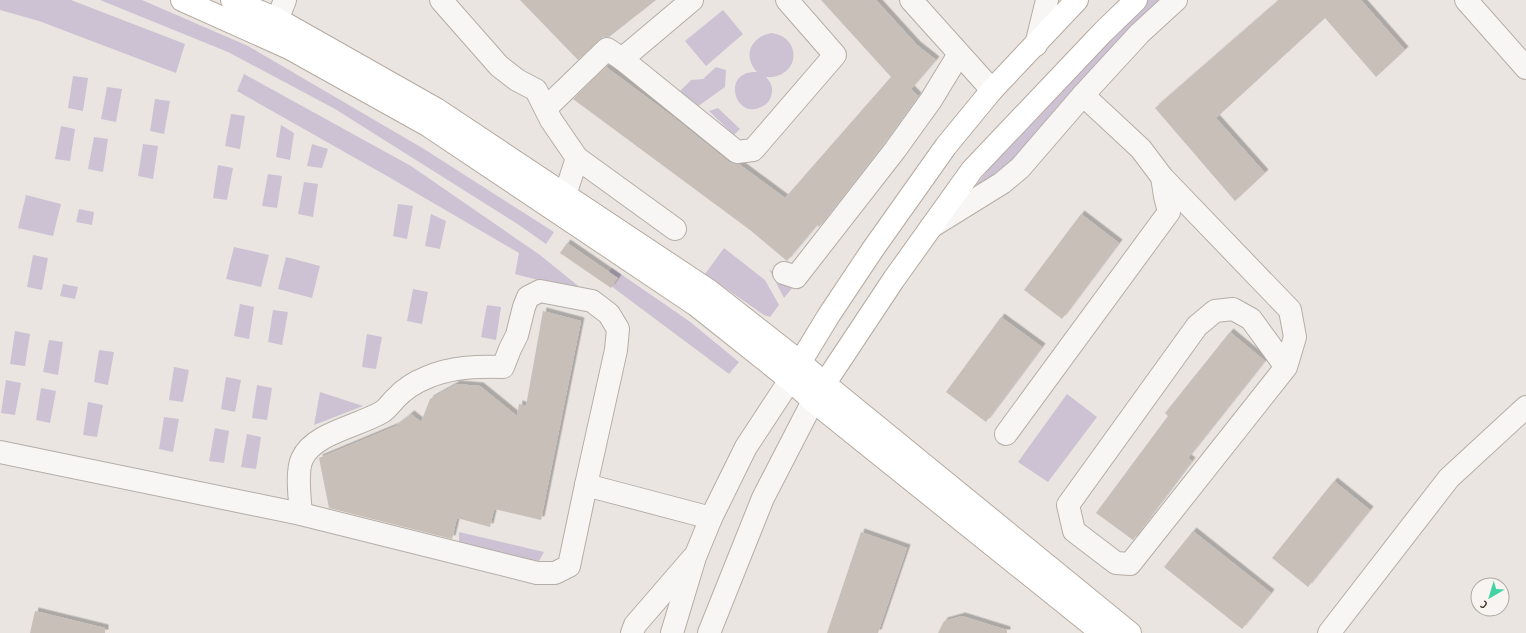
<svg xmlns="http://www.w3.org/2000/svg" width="1526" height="633" viewBox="0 0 1526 633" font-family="'PT Sans Narrow',sans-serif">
	<defs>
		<filter id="shadow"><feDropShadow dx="3.5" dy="-3.5" stdDeviation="0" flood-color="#0004"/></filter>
	</defs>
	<rect width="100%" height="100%" fill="#eae5e1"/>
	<g fill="#cdc2d4">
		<path d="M 0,0 L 71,0 L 185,44 L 176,73 L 39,21 L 0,10 Z"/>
		<path d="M 100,0 L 142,0 L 248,46 L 424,149 L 554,232 L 546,244 L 519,225 L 335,109 L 228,52 Z"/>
		<path d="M 1144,0 L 1168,0 L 1007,168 L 972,190 L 1021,130 Z"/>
		<path d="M 723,10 L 743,34 L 706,66 L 685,41 Z"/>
		<path d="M 772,33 C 804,38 799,79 766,77 C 771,82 774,89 771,96 C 770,101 766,105 761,107 C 734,120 721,70 757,72 C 742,56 751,36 772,33 Z"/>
		<path d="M 716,67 L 726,70 L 725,87 L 697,107 L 679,92 L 691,80 L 703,79 Z"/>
		<path d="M 244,74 L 411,166 L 540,255 L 587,293 L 515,274 L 519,253 L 387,176 L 237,91 Z"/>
		<path d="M 73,76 L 88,78 L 83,111 L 68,108 Z"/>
		<path d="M 107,87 L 122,89 L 116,122 L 101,119 Z"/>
		<path d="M 155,99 L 170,101 L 164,134 L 150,131 Z"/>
		<path d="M 718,108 L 740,129 L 734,135 L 709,111 Z"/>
		<path d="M 231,114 L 245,116 L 240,149 L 225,146 Z"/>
		<path d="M 281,125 L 294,133 L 290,160 L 276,157 Z"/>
		<path d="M 61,126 L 75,129 L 70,161 L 55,159 Z"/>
		<path d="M 94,137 L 108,139 L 103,172 L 88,169 Z"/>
		<path d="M 143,144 L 158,146 L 153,179 L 138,176 Z"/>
		<path d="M 312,144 L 328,149 L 322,168 L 307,166 Z"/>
		<path d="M 218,165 L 233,168 L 227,200 L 213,198 Z"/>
		<path d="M 268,174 L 282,176 L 277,208 L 262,206 Z"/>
		<path d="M 304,182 L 318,184 L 313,217 L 298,214 Z"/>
		<path d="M 26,195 L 61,204 L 53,236 L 18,228 Z"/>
		<path d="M 398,204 L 413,206 L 407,239 L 393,236 Z"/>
		<path d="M 79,209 L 94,212 L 92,225 L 76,222 Z"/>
		<path d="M 431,214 L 446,221 L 440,249 L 425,246 Z"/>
		<path d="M 234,247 L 269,255 L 261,287 L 226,279 Z"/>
		<path d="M 724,248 L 765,280 L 779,305 L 770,317 L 764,315 L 705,274 Z"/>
		<path d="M 33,255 L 48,258 L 42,290 L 27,287 Z"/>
		<path d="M 286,257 L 320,266 L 312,298 L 278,289 Z"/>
		<path d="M 612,268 L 689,321 L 739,362 L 729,374 L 603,280 Z"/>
		<path d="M 769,269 L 793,287 L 784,298 Z"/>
		<path d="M 63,284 L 78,287 L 75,299 L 60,296 Z"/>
		<path d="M 413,289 L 428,292 L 422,324 L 407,321 Z"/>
		<path d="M 240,304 L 254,307 L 249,339 L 234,336 Z"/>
		<path d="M 487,305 L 501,307 L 496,340 L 481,337 Z"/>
		<path d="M 273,310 L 288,312 L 282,345 L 268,342 Z"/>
		<path d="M 15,331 L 30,334 L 25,366 L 10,364 Z"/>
		<path d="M 367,334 L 382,337 L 376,369 L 362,367 Z"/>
		<path d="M 49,340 L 63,342 L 58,375 L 43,372 Z"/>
		<path d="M 99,350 L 114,352 L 108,385 L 94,382 Z"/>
		<path d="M 174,367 L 189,370 L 183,402 L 169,400 Z"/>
		<path d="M 226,377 L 241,380 L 235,412 L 221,409 Z"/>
		<path d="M 6,380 L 21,383 L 15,415 L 1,413 Z"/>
		<path d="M 257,385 L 272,388 L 267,420 L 252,418 Z"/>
		<path d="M 41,388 L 56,391 L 50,423 L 36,420 Z"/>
		<path d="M 320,392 L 363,406 L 314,425 Z"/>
		<path d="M 1067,394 L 1097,417 L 1048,482 L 1018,462 Z"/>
		<path d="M 88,402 L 103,405 L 97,437 L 83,435 Z"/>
		<path d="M 164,417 L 179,419 L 173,452 L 159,449 Z"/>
		<path d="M 215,428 L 229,431 L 224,463 L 209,461 Z"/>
		<path d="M 247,434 L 261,437 L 256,469 L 241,467 Z"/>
		<path d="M 459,532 L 544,552 L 538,563 L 459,545 Z"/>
	</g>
	<g fill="#c8bfb8" filter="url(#shadow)">
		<path d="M 520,0 L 656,0 L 609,37 L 603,37 L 599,40 L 578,60 Z"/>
		<path d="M 821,0 L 876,0 L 917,45 L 936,60 L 911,89 L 918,96 L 885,142 L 819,227 L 817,225 L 787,261 L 750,230 L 573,99 L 606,67 L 672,116 L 729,162 L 739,164 L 785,198 L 891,77 Z"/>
		<path d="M 1279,0 L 1361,0 L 1405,50 L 1376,77 L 1325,18 L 1216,118 L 1265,173 L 1235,201 L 1155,108 Z"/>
		<path d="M 1081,214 L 1119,243 L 1062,319 L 1024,290 Z"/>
		<path d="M 567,243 L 618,278 L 611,288 L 560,253 Z"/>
		<path d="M 543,311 L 581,321 L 541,520 L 494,509 L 490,527 L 457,518 L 452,539 L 329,508 L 319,458 L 396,426 L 411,414 L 421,422 L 430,399 L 457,384 L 480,386 L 517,416 L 519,404 L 526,406 Z"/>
		<path d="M 1001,317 L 1042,347 L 986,422 L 946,392 Z"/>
		<path d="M 1230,332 L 1265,361 L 1188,458 L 1192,461 L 1133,540 L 1096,513 L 1168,416 L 1165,413 Z"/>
		<path d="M 1334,481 L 1370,510 L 1308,587 L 1272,558 Z"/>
		<path d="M 1193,531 L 1271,593 L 1242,629 L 1164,567 Z"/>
		<path d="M 861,532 L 907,548 L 878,633 L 827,633 Z"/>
		<path d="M 35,611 L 105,628 L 105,633 L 30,633 Z"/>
		<path d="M 962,616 L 1007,630 L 1007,633 L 938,633 L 944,621 Z"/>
	</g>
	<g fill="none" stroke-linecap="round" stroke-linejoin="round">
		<g stroke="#b5ada6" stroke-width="24">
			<g id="minor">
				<path d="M 441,0 L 499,66 L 517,80 L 536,90 L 551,120 L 577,158 L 565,195"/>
				<path d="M 911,0 L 992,90"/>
				<path d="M 1466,0 L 1526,68"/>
				<path d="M 271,36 L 285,0"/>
				<path d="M 1036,45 L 1047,0"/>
				<path d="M 622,59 L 692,0"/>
				<path d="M 546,108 L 607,49 L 622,59 L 737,152 L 753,150 L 835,55 L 787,0"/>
				<path d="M 577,158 L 675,229"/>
				<path d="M 1162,177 L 1290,310 L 1295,337 L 1286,367 L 1130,564 L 1116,563 L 1074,531 L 1068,505 L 1197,326 L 1215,311 L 1233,309 L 1251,319 L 1286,367"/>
				<path d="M 931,227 L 1002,183 L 1020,168 L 1083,95 L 1140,33 L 1176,0"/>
				<path d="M 784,273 L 796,277 L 895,150 L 931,100 L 959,54"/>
				<path d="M 1006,434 L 1169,212 L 1165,196 L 1162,177 L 1141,149 L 1083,95"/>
				<path d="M 0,452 L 301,514 L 537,573 L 555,573 L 569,566 L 586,485"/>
				<path d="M 301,514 C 300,500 296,472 302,459 C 313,433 359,426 382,412 C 387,409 391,403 395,399 C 404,389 415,382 428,377 C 451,367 477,366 503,367 L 510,349 L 517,335 L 524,307 L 528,297 L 540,291 L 592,301 L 609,314 L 618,329 L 616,350 L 586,485 L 711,518"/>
				<path d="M 632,633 L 635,625 L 692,559"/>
				<path d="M 672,633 L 695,557 L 711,518 L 746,447 L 790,380"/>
				<path d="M 709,633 L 763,498 L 813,401"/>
				<path d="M 1329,633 L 1449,478 L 1526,407"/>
			</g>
		</g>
		<g stroke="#b6aaa0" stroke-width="24">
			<g id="major">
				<path d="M 182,0 L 289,48 L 429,126 L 696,305 L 790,380 L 813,401 L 1102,633"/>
				<path d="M 232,0 L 277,19 L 436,109 L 708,290 L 800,362 L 825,384 L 1130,633"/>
				<path d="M 793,374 L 829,315 L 873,249 L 946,146 L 992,90 L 1077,0"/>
				<path d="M 817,395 L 894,279 L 972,170 L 1103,32 L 1136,0"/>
			</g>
		</g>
		<use href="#minor" stroke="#f8f6f4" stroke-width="22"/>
		<use href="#major" stroke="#fff" stroke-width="22"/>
	</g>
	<g transform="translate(1490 597) rotate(218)"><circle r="19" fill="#f7f4f1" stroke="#afa8a1"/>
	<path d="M0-3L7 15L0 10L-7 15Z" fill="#42d3a5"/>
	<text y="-6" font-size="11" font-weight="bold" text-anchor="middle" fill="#433529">С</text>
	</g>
</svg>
